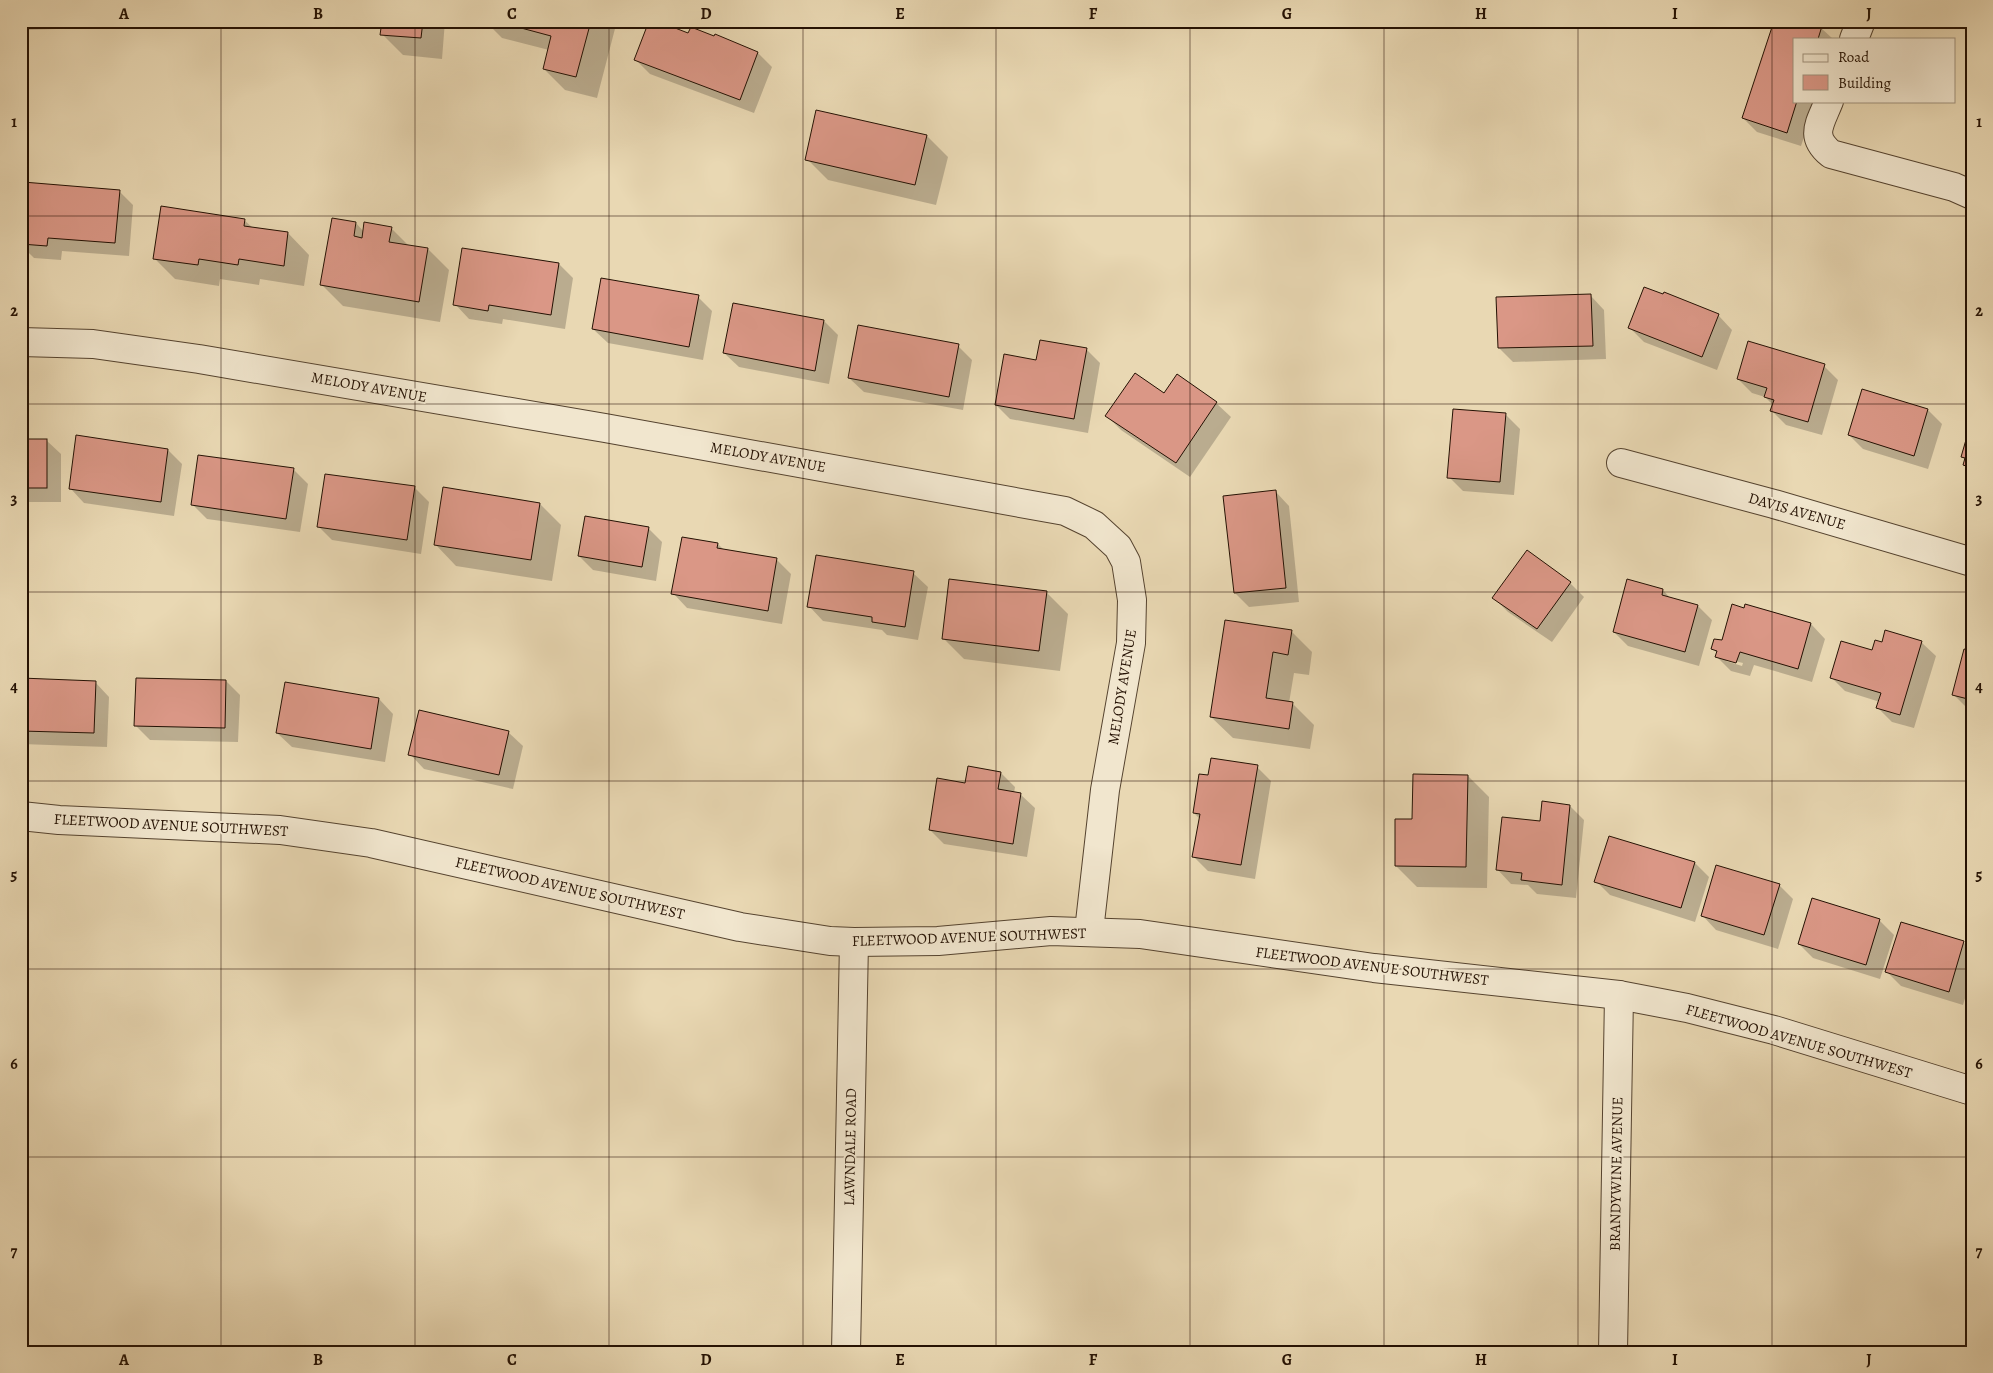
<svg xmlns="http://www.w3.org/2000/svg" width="1993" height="1373" viewBox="0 0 1993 1373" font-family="Alegreya,serif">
	<rect width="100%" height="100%" fill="#e9d8b3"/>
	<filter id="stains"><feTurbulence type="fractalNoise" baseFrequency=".004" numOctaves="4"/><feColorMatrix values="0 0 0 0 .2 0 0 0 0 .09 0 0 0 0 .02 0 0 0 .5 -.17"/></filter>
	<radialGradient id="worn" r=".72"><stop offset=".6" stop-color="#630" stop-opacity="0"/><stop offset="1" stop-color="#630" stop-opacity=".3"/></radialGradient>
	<g fill="#0003" fill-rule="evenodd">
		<path d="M 21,21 L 90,21 L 90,28 L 24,30 L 21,27 Z"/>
		<path d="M 369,21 L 445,21 L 442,59 L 403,55 L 382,34 L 382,28 L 375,28 Z"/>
		<path d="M 485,21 L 617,21 L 597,98 L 565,90 L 544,69 L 549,50 L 502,38 Z"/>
		<path d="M 1775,21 L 1821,28 L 1833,39 L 1794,39 L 1794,101 L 1816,101 L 1801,146 L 1757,132 L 1743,118 Z"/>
		<path d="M 689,35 L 714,38 L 715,35 L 758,53 L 772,67 L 754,113 L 650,74 L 636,60 Z"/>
		<path d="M 927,136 L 948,157 L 936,205 L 828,180 L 807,159 Z"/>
		<path d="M 25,184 L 119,191 L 133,205 L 129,256 L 62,251 L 61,260 L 34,258 L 21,245 Z"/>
		<path d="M 244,220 L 253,228 L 288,233 L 309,255 L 304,286 L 260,279 L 259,285 L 220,279 L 219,286 L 175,279 L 154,258 Z"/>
		<path d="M 356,223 L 364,232 L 391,228 L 409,246 L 428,249 L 449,270 L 440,322 L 343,306 L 322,285 Z"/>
		<path d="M 463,249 L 559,264 L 573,278 L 565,329 L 503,319 L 502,324 L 469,319 L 455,304 Z"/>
		<path d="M 1590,295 L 1604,310 L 1606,359 L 1513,362 L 1499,348 Z"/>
		<path d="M 1663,296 L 1718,315 L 1732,330 L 1717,370 L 1644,342 L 1630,328 Z"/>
		<path d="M 698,297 L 712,311 L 703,360 L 608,343 L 593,329 Z"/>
		<path d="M 734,305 L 824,321 L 838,335 L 829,384 L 739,367 L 724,353 Z"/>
		<path d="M 958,346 L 972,360 L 963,410 L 864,392 L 849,378 Z"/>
		<path d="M 1086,349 L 1100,363 L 1088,433 L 1010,419 L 996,405 Z"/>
		<path d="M 1824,366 L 1838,380 L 1822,435 L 1786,425 L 1772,411 L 1773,405 L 1765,397 L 1752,393 L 1738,379 Z"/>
		<path d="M 1165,394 L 1216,403 L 1231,417 L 1190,477 L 1121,430 L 1107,416 Z"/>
		<path d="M 1928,410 L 1942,424 L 1928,469 L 1863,449 L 1849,435 Z"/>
		<path d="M 1506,415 L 1520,429 L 1514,495 L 1463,491 L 1449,477 Z"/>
		<path d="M 1972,423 L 1972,472 L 1965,465 L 1966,460 L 1962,457 Z"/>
		<path d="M 21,440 L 46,440 L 61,454 L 61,502 L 21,502 Z"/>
		<path d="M 168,450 L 182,464 L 174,516 L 84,503 L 70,488 Z"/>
		<path d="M 293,469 L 308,484 L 300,532 L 207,519 L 193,505 Z"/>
		<path d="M 415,488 L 429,502 L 421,554 L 332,540 L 318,526 Z"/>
		<path d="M 1275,491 L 1289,506 L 1299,602 L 1249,607 L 1235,593 Z"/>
		<path d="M 540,504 L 561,525 L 552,581 L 456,566 L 435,544 Z"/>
		<path d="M 648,528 L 662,542 L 656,581 L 593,570 L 579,556 Z"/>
		<path d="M 683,538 L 718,544 L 724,550 L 777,560 L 791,574 L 782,624 L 687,608 L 673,593 Z"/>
		<path d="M 913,573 L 928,587 L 918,640 L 887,635 L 882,630 L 823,621 L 809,606 Z"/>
		<path d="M 951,580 L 1047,593 L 1068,614 L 1060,671 L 964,659 L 943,638 Z"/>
		<path d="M 1570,583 L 1584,597 L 1552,642 L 1508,612 L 1494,598 Z"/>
		<path d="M 1663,590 L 1671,599 L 1698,606 L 1712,620 L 1699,666 L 1628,646 L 1614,632 Z"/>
		<path d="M 1746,605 L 1811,624 L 1825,639 L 1812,682 L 1754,665 L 1750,676 L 1731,671 L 1717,657 L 1718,654 L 1713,649 L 1723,642 ZM 1726,659 L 1743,663 L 1742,666 L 1726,661 Z"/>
		<path d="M 1291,631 L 1312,652 L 1309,675 L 1294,673 L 1289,703 L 1293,704 L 1314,725 L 1310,749 L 1233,738 L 1211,717 Z"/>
		<path d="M 1921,642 L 1936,656 L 1914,728 L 1892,722 L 1878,708 L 1880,702 L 1845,691 L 1831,677 L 1873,652 L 1883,644 Z"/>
		<path d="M 1972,652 L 1972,710 L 1967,708 L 1953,694 Z"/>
		<path d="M 21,680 L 95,682 L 109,697 L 107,747 L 21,744 Z"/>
		<path d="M 226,681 L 240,695 L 238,742 L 150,740 L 135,725 Z"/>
		<path d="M 379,699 L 393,714 L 385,762 L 292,747 L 277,733 Z"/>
		<path d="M 508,732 L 523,746 L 513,789 L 424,769 L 410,754 Z"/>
		<path d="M 1257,767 L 1271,781 L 1255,879 L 1208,871 L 1194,857 L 1200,819 L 1194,813 L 1209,777 Z"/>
		<path d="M 1001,773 L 1015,787 L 1014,793 L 1020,794 L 1035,808 L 1027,857 L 944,844 L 930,830 L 966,785 Z"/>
		<path d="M 1468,776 L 1489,797 L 1487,888 L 1417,887 L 1396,866 Z"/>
		<path d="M 1570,806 L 1584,820 L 1576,898 L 1537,894 L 1528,885 L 1511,884 L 1497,869 L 1541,823 Z"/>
		<path d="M 1609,837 L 1695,863 L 1709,877 L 1695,922 L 1610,895 L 1596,881 Z"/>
		<path d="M 1779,885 L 1793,899 L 1778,949 L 1716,930 L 1702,915 Z"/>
		<path d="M 1879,920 L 1894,935 L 1880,979 L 1813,958 L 1799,944 Z"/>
		<path d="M 1963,942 L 1972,951 L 1972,975 L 1963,1005 L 1901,986 L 1887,972 Z"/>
	</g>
	<g fill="#da9786" stroke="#241103">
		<path d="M 382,21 L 423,21 L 421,38 L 380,35 Z"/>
		<path d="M 495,21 L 591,21 L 576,77 L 543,69 L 551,36 Z"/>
		<path d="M 649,21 L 657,21 L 688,33 L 691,27 L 714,36 L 715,34 L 758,52 L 740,100 L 634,60 Z"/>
		<path d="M 1774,21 L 1806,21 L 1822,26 L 1818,39 L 1794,39 L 1794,101 L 1797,101 L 1787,133 L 1742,118 Z"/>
		<path d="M 816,110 L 927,135 L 915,185 L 805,160 Z"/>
		<path d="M 23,182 L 120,190 L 115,243 L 48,238 L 47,246 L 21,244 Z"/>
		<path d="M 161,206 L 245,219 L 244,226 L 288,232 L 284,266 L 239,259 L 238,265 L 199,259 L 198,265 L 153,259 Z"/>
		<path d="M 332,218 L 356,222 L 354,236 L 362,238 L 364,222 L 392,227 L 389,242 L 428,248 L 419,302 L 320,285 Z"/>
		<path d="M 462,248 L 559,263 L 551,315 L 489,305 L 488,311 L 453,305 Z"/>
		<path d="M 601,278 L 699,295 L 689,347 L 592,329 Z"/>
		<path d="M 1644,287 L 1663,294 L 1664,292 L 1719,314 L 1702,357 L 1628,328 Z"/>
		<path d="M 1591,294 L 1593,346 L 1498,348 L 1496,297 Z"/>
		<path d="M 733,303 L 824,320 L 815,371 L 723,353 Z"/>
		<path d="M 858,325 L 959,344 L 949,397 L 848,378 Z"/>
		<path d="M 1040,340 L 1087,348 L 1074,419 L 995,405 L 1004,354 L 1036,360 Z"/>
		<path d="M 1748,341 L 1825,364 L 1808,422 L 1770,411 L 1774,400 L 1764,397 L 1767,388 L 1737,379 Z"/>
		<path d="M 1135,373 L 1164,393 L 1177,374 L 1217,402 L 1176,463 L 1105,416 Z"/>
		<path d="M 1862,389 L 1928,409 L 1914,456 L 1848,435 Z"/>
		<path d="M 1453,409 L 1506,413 L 1500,482 L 1447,478 Z"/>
		<path d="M 1972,419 L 1972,468 L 1963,465 L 1965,458 L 1961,457 Z"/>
		<path d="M 76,435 L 168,449 L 161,502 L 69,489 Z"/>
		<rect x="21" y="439" width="26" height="49"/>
		<path d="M 198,455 L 294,468 L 286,519 L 191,505 Z"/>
		<path d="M 325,474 L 415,486 L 407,540 L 317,527 Z"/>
		<path d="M 443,487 L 540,503 L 531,560 L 434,545 Z"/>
		<path d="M 1276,490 L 1286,588 L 1234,593 L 1223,496 Z"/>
		<path d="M 585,516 L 649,527 L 642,567 L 578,556 Z"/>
		<path d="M 682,537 L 718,543 L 717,548 L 777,558 L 768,611 L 671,594 Z"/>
		<path d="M 1527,550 L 1571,582 L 1537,629 L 1492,598 Z"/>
		<path d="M 816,555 L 914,571 L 905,627 L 872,622 L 872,617 L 807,607 Z"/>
		<path d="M 949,579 L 1047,591 L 1039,651 L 942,639 Z"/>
		<path d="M 1627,579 L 1663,589 L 1662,595 L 1698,605 L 1685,652 L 1613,632 Z"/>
		<path d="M 1732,604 L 1744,608 L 1745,604 L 1811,623 L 1798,669 L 1740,652 L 1736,663 L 1715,657 L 1717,651 L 1711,649 L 1714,639 L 1722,640 Z"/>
		<path d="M 1225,620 L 1292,630 L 1288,655 L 1273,652 L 1266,698 L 1293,702 L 1289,729 L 1210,717 Z"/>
		<path d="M 1885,630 L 1922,641 L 1900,715 L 1876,708 L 1881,693 L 1830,678 L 1841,641 L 1872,650 L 1875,640 L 1882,642 Z"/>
		<path d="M 1964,649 L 1972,651 L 1972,703 L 1972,700 L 1952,695 Z"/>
		<path d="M 21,678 L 96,681 L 94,733 L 21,731 Z"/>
		<path d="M 136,678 L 226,680 L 225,728 L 134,726 Z"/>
		<path d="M 285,682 L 379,698 L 371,749 L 276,733 Z"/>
		<path d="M 419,710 L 509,731 L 499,775 L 408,755 Z"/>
		<path d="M 1211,758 L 1258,765 L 1241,865 L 1192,857 L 1200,814 L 1193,813 L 1199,774 L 1208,775 Z"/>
		<path d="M 968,766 L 1001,772 L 998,789 L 1021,793 L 1013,844 L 929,830 L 937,778 L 965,783 Z"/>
		<path d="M 1413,774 L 1468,775 L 1466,867 L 1395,866 L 1395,819 L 1412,819 Z"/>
		<path d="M 1542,801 L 1570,805 L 1562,885 L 1521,880 L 1522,873 L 1496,870 L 1502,817 L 1540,821 Z"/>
		<path d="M 1609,836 L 1695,862 L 1681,908 L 1594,882 Z"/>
		<path d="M 1716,865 L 1780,884 L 1764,935 L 1701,916 Z"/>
		<path d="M 1812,898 L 1880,919 L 1866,965 L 1798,944 Z"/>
		<path d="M 1901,922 L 1964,941 L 1949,992 L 1885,972 Z"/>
	</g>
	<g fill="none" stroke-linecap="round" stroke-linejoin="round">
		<g stroke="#55432f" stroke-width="30">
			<g id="minor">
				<path d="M 1854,39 L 1861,21"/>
				<path d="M 1829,101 C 1820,124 1809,136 1831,154 L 1954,187 L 1972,195"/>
				<path d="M 21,342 L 93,344 L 199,359 L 605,428 L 1065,511 L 1094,525 L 1118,547 L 1126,562 L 1132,600 L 1131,643 L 1105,790 L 1089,931"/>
				<path d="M 1621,463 L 1774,504 L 1972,562"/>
				<path d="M 21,816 L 59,820 L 280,830 L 371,843 L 740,927 L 830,941 L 854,942 L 938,941 L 1051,931 L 1140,934 L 1374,968 L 1619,995 L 1687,1008 L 1774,1030 L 1972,1091"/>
				<path d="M 846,1352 L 854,942"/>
				<path d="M 1613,1352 L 1619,995"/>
			</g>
		</g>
		<use href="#minor" stroke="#f1e6ce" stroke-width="28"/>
	</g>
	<path fill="none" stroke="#241103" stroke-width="1" stroke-opacity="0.55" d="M 221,21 L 221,1352M 415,21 L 415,1352M 609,21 L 609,1352M 803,21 L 803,1352M 996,21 L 996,1352M 1190,21 L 1190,1352M 1384,21 L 1384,1352M 1578,21 L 1578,1352M 1772,21 L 1772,1352M 21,216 L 1972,216M 21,404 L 1972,404M 21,592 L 1972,592M 21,781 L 1972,781M 21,969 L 1972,969M 21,1157 L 1972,1157"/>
	<g text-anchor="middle" stroke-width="4" stroke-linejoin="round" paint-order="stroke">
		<g font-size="15" fill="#241103" stroke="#f1e6ce">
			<text transform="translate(369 387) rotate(10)" y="5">MELODY AVENUE</text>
			<text transform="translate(768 457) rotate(10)" y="5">MELODY AVENUE</text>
			<text transform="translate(1797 511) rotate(16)" y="5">DAVIS AVENUE</text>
			<text transform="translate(1122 687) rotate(-81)" y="5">MELODY AVENUE</text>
			<text transform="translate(171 825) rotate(3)" y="5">FLEETWOOD AVENUE SOUTHWEST</text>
			<text transform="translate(570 888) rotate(13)" y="5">FLEETWOOD AVENUE SOUTHWEST</text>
			<text transform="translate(969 937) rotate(-2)" y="5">FLEETWOOD AVENUE SOUTHWEST</text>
			<text transform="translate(1372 966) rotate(7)" y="5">FLEETWOOD AVENUE SOUTHWEST</text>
			<text transform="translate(1799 1041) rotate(16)" y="5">FLEETWOOD AVENUE SOUTHWEST</text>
			<text transform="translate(850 1147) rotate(-89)" y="5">LAWNDALE ROAD</text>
			<text transform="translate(1616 1174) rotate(-89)" y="5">BRANDYWINE AVENUE</text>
		</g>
	</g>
	<rect width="1993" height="1373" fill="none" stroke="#e9d8b3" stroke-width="55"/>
	<rect x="1793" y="38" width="162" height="65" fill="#f1e6ce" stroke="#9f917d"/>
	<rect x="1803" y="54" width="25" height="8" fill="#f1e6ce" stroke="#9f917d"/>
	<text x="1838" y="62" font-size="15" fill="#241103">Road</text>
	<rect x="1803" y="75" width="25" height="15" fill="#da9786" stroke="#9f917d"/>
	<text x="1838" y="88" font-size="15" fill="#241103">Building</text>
	<rect x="28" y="28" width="1938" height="1318" fill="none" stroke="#241103" stroke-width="2"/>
	<g font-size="16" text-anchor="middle" font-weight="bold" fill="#241103">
		<text x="124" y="19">A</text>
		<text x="318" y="19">B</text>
		<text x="512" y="19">C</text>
		<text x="706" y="19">D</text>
		<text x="900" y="19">E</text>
		<text x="1093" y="19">F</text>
		<text x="1287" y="19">G</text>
		<text x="1481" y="19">H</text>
		<text x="1675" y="19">I</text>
		<text x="1869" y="19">J</text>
		<text x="14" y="127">1</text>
		<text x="1979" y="127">1</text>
		<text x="14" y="316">2</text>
		<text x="1979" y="316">2</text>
		<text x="14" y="504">3</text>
		<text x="1979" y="504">3</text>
		<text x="14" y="692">4</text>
		<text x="1979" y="692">4</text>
		<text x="14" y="880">5</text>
		<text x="1979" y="880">5</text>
		<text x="14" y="1069">6</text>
		<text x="1979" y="1069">6</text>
		<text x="14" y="1257">7</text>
		<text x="1979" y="1257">7</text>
		<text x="124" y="1365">A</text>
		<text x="318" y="1365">B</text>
		<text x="512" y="1365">C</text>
		<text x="706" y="1365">D</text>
		<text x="900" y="1365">E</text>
		<text x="1093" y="1365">F</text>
		<text x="1287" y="1365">G</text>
		<text x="1481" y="1365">H</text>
		<text x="1675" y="1365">I</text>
		<text x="1869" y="1365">J</text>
	</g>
	<rect width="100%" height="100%" filter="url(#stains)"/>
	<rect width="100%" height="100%" fill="url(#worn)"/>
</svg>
